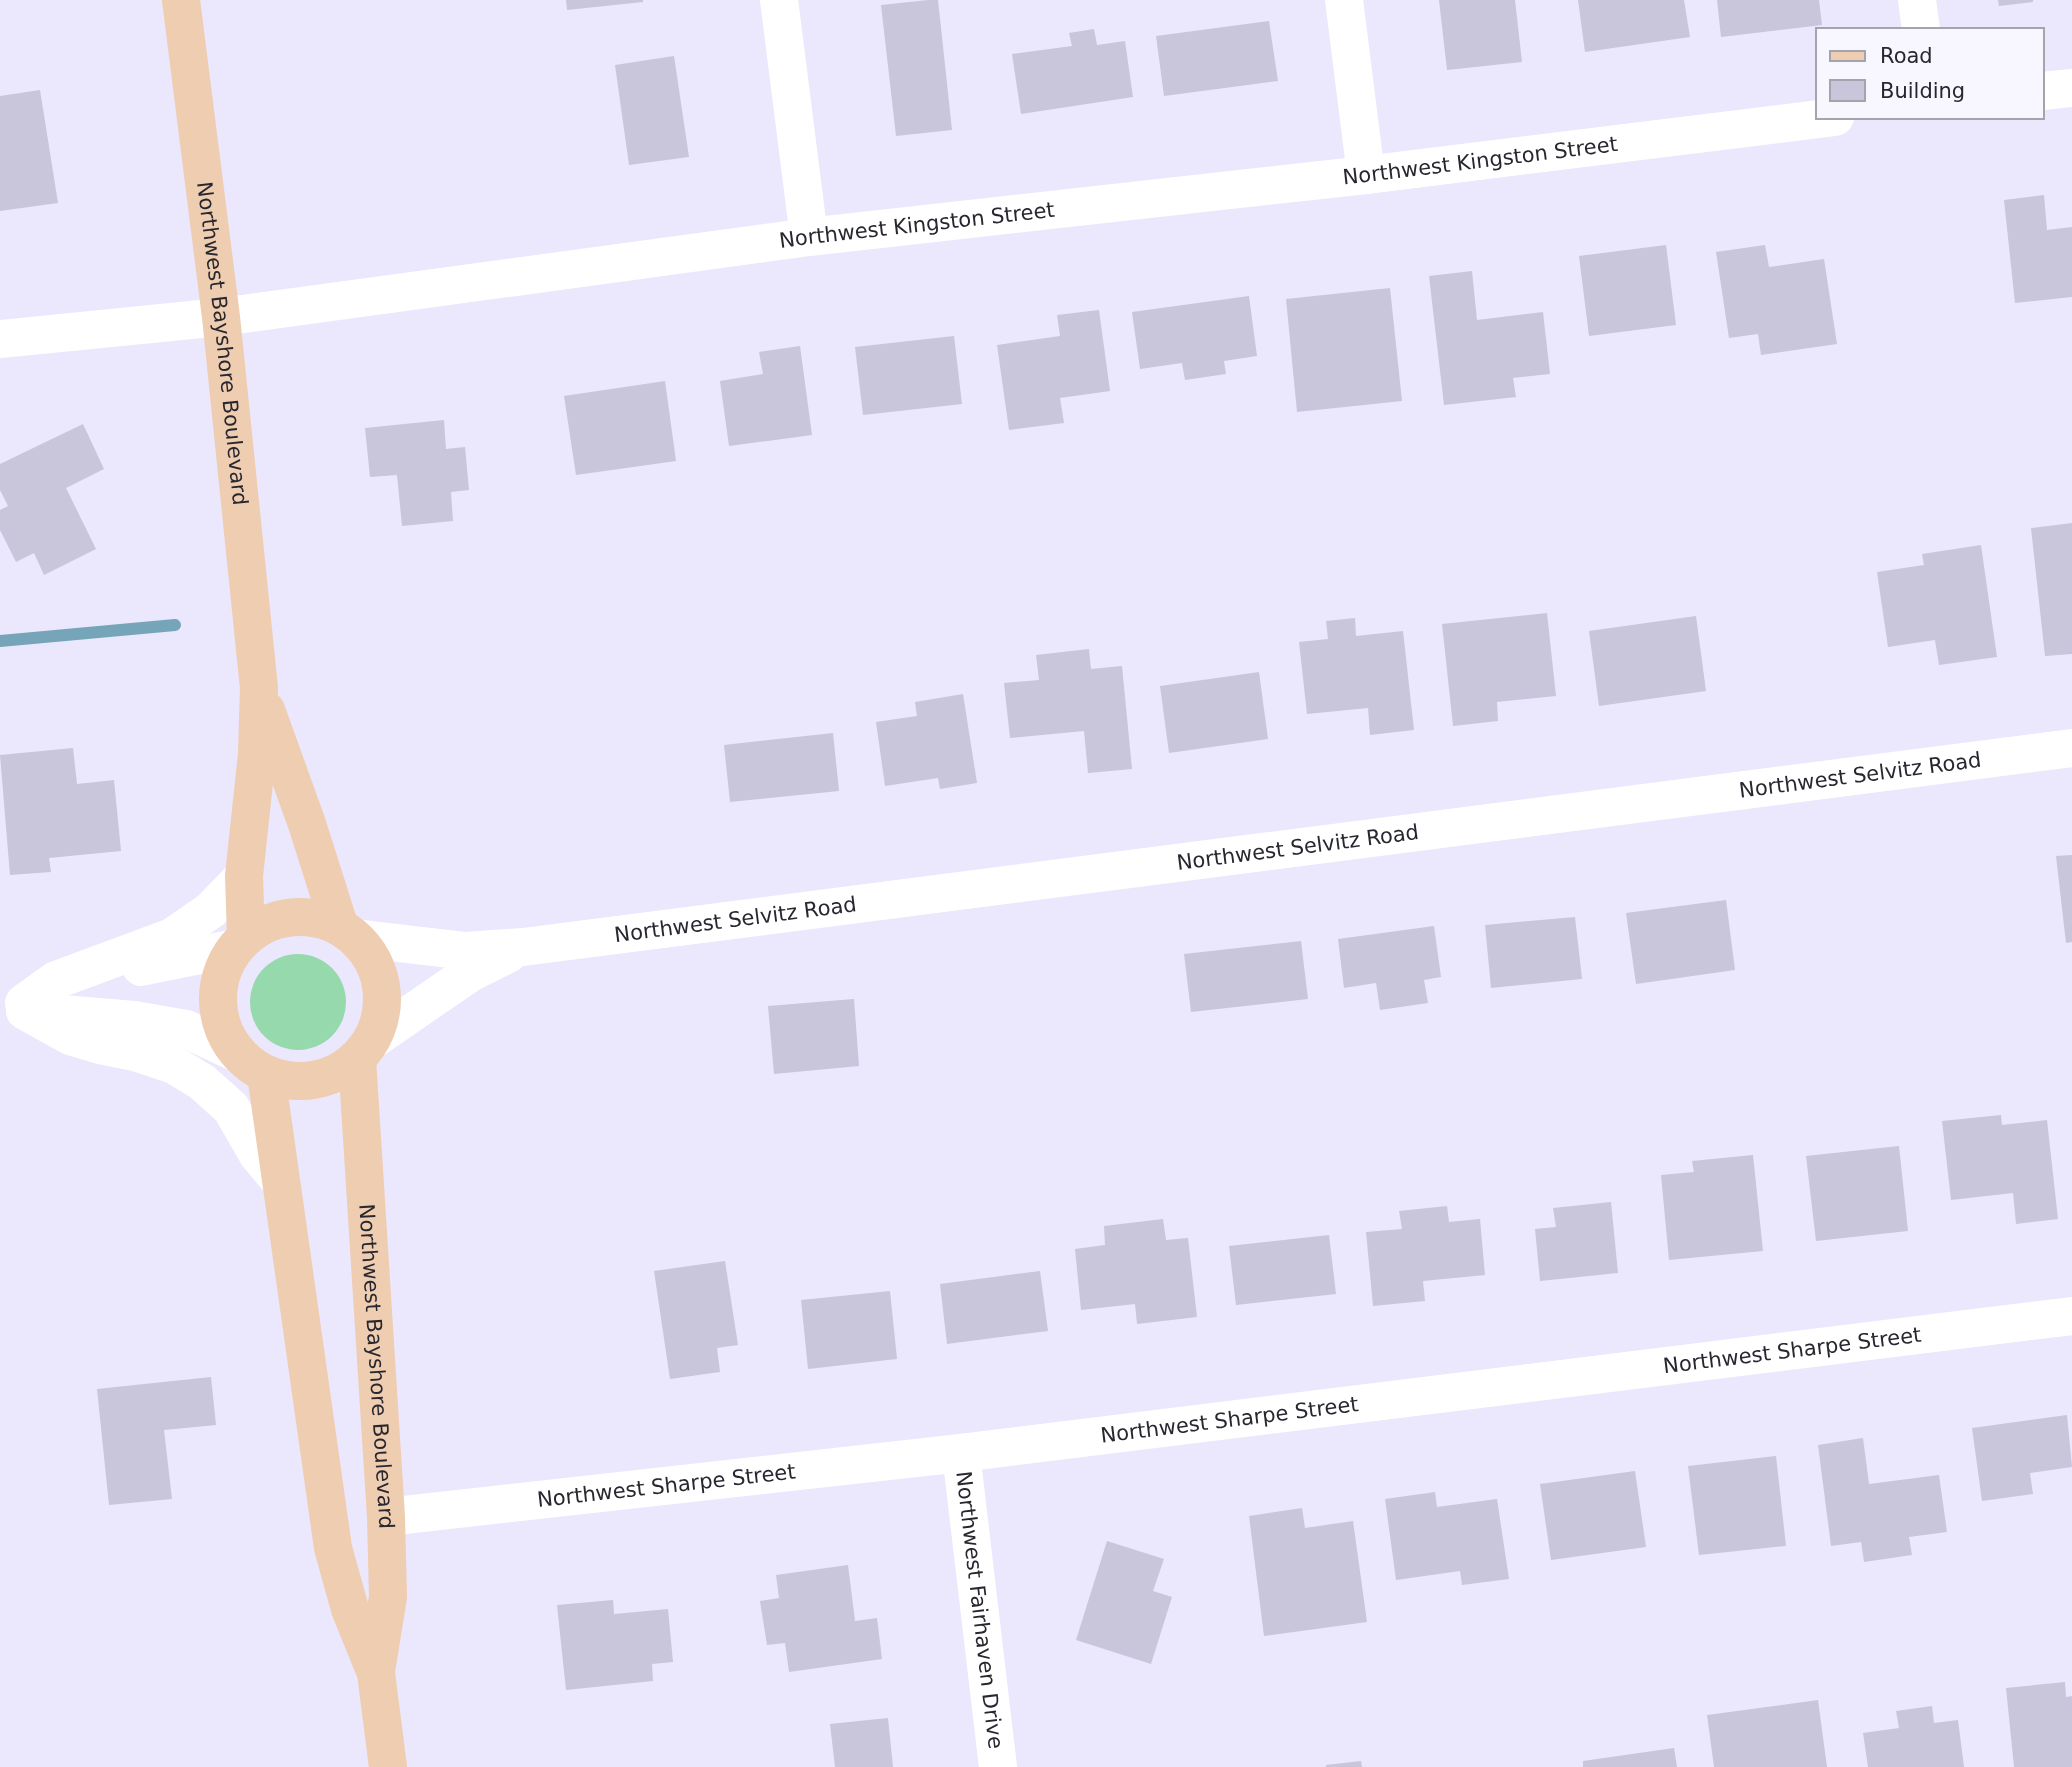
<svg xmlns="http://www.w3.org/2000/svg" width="2072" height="1767" viewBox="0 0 2072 1767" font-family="'DejaVu Sans',sans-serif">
	<rect width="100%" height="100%" fill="#ebe7fd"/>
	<circle fill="#95d9ad" cx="298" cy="1002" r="48"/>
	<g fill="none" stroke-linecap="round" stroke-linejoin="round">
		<path stroke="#76a5ba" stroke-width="12" d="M 0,641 L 175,625"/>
	</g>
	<g fill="#c9c5db">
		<path d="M 566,0 L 643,0 L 643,2 L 567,10 Z"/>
		<path d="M 928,0 L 938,0 L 952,130 L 896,136 L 881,5 Z"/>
		<path d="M 1439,0 L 1515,0 L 1522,62 L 1447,70 Z"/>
		<path d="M 1578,0 L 1684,0 L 1690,37 L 1585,52 Z"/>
		<path d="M 1717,0 L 1819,0 L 1822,25 L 1721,37 Z"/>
		<path d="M 1998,0 L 2033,0 L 2033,2 L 1999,6 Z"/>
		<path d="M 1269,21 L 1278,81 L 1164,96 L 1156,36 Z"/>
		<path d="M 1094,29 L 1097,45 L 1125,41 L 1133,97 L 1021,114 L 1012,54 L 1072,46 L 1069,33 Z"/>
		<path d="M 674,56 L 689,157 L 629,165 L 615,65 Z"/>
		<path d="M 40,90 L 58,203 L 0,211 L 0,96 Z"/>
		<path d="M 2044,195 L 2047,230 L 2072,227 L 2072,297 L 2015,303 L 2004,200 Z"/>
		<path d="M 1666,245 L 1676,325 L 1589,336 L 1579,256 Z"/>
		<path d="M 1765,245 L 1769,267 L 1824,259 L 1837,344 L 1761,355 L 1758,334 L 1729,338 L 1716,252 Z"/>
		<path d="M 1472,271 L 1477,320 L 1543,312 L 1550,374 L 1513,378 L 1516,397 L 1444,405 L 1429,276 Z"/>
		<path d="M 1390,288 L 1402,401 L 1297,412 L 1286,299 Z"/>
		<path d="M 1249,296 L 1257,356 L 1224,361 L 1226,374 L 1185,380 L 1182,363 L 1140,369 L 1132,312 Z"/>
		<path d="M 1099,310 L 1110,391 L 1060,398 L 1064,423 L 1009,430 L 997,345 L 1060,336 L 1057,315 Z"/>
		<path d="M 954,336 L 962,404 L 863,415 L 855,347 Z"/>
		<path d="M 800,346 L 812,435 L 729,446 L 720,381 L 763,374 L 759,352 Z"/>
		<path d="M 665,381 L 676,461 L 576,475 L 564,396 Z"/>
		<path d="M 444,420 L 446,449 L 465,447 L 469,490 L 451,492 L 453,521 L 402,526 L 397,475 L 370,477 L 365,428 Z"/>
		<path d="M 83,424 L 104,469 L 66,488 L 96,549 L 44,575 L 34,553 L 16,562 L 0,530 L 0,510 L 8,506 L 0,490 L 0,464 Z"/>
		<path d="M 2072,523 L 2072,654 L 2045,656 L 2031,528 Z"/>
		<path d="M 1981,545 L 1997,657 L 1939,665 L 1935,640 L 1888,647 L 1877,572 L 1924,565 L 1922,554 Z"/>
		<path d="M 1547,613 L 1556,696 L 1497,702 L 1498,721 L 1453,726 L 1442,624 Z"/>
		<path d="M 1696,616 L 1706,691 L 1599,706 L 1589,631 Z"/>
		<path d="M 1355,618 L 1356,636 L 1403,631 L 1414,730 L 1370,735 L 1368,708 L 1307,714 L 1299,642 L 1328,639 L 1326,621 Z"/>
		<path d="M 1089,649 L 1091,669 L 1122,666 L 1132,769 L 1088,773 L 1084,731 L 1010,738 L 1004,683 L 1039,680 L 1036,655 Z"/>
		<path d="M 1259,672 L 1268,739 L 1169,753 L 1160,686 Z"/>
		<path d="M 963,694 L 977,783 L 940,789 L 938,778 L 885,786 L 876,722 L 917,716 L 915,702 Z"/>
		<path d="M 833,733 L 839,791 L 730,802 L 724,745 Z"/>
		<path d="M 73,748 L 77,784 L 114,780 L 121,851 L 49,858 L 51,872 L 10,875 L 0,755 Z"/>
		<path d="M 2072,855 L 2072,942 L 2066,943 L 2056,856 Z"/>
		<path d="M 1726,900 L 1735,970 L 1636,984 L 1626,913 Z"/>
		<path d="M 1575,917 L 1582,979 L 1491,988 L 1485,925 Z"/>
		<path d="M 1434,926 L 1441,977 L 1424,980 L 1428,1003 L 1380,1010 L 1376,983 L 1344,988 L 1338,939 Z"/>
		<path d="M 1301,941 L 1308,999 L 1191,1012 L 1184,954 Z"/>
		<path d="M 854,999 L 859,1066 L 774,1074 L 768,1006 Z"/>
		<path d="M 2001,1115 L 2002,1125 L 2047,1120 L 2058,1219 L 2016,1224 L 2013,1193 L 1951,1200 L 1942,1121 Z"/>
		<path d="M 1899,1146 L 1908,1231 L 1816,1241 L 1806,1156 Z"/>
		<path d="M 1753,1155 L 1763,1251 L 1669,1260 L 1661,1175 L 1694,1172 L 1692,1161 Z"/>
		<path d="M 1611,1202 L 1618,1273 L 1540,1281 L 1535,1229 L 1556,1227 L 1553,1208 Z"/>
		<path d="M 1447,1206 L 1449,1222 L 1480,1219 L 1485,1275 L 1423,1281 L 1425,1301 L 1373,1306 L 1366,1232 L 1402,1229 L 1399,1211 Z"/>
		<path d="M 1163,1219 L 1166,1240 L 1188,1238 L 1197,1317 L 1137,1324 L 1135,1304 L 1081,1310 L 1075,1249 L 1105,1245 L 1104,1226 Z"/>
		<path d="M 1329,1235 L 1336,1294 L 1236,1305 L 1229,1246 Z"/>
		<path d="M 725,1261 L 738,1345 L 717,1348 L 720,1372 L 670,1379 L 654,1271 Z"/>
		<path d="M 1040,1271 L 1048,1331 L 947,1344 L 940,1284 Z"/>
		<path d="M 890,1291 L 897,1359 L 808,1369 L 801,1300 Z"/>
		<path d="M 211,1377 L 216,1425 L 164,1430 L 172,1499 L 109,1505 L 97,1389 Z"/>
		<path d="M 2067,1415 L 2072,1467 L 2030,1473 L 2033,1494 L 1982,1501 L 1972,1428 Z"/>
		<path d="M 1863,1438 L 1869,1484 L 1939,1475 L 1947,1532 L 1909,1537 L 1912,1555 L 1864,1562 L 1861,1542 L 1831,1546 L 1818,1445 Z"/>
		<path d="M 1776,1456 L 1786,1546 L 1699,1555 L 1688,1466 Z"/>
		<path d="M 1635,1471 L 1646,1547 L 1551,1560 L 1540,1484 Z"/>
		<path d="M 1435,1492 L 1437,1507 L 1497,1499 L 1509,1579 L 1462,1585 L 1460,1571 L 1396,1580 L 1385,1499 Z"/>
		<path d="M 1302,1508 L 1305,1528 L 1353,1521 L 1367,1622 L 1264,1636 L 1249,1516 Z"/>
		<path d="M 1107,1541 L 1164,1559 L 1153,1591 L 1172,1597 L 1151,1664 L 1076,1640 Z"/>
		<path d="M 848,1565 L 855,1621 L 877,1618 L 882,1659 L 789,1672 L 785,1643 L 767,1645 L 760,1601 L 779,1598 L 776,1575 Z"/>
		<path d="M 613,1600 L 614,1614 L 668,1609 L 673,1662 L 652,1664 L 653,1681 L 566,1690 L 557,1605 Z"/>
		<path d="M 2065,1682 L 2066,1697 L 2072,1696 L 2072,1767 L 2014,1767 L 2006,1688 Z"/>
		<path d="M 1818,1700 L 1827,1767 L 1714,1767 L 1707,1715 Z"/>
		<path d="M 1932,1706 L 1934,1723 L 1958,1720 L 1964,1767 L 1868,1767 L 1863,1733 L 1899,1728 L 1896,1711 Z"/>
		<path d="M 888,1718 L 893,1767 L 835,1767 L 830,1724 Z"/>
		<path d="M 1674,1748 L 1677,1767 L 1583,1767 L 1583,1761 Z"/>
		<path d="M 1361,1761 L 1362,1767 L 1326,1767 L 1326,1765 Z"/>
	</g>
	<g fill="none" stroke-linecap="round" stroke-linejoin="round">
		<g stroke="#fff" stroke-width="38">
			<path d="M 779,0 L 809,237"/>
			<path d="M 1344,0 L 1366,175"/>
			<path d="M 1917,0 L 1921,30"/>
			<path d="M 2042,91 L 2072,88"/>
			<path id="s1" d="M 0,339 L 221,317 L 809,237 L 1366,175 L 1835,117"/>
			<path id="s2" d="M 355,938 L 466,951 L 523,947 L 2072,748"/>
			<path d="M 141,967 L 235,948"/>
			<path d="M 24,1003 L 56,980 L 172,937 L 211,910 L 244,876"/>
			<path d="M 25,1011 L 70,1036 L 100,1045 L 135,1052 L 174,1065 L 202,1082 L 231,1108 L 258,1155 L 280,1181"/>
			<path d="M 50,1013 L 134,1020 L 186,1029 L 237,1053"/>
			<path d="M 371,1041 L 470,973 L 508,954"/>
			<path id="s3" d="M 961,1453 L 998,1767"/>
			<path id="s4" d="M 386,1517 L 961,1453 L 2072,1316"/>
		</g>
		<g stroke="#efcdb0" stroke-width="38">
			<path id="s5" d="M 181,0 L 221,317 L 259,688 L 257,754 L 244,876 L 246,937"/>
			<path d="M 266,710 L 307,824 L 339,925"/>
			<circle cx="300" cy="999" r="82"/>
			<path id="s6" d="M 357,1059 L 386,1517 L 388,1597 L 376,1671"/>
			<path d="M 266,1074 L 333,1548 L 350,1609 L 376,1673 L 388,1767"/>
		</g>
	</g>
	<g text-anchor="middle" stroke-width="5" stroke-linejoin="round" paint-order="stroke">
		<g font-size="21" fill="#28272f" stroke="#f8f6ff">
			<text dy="7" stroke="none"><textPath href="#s1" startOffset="1491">Northwest Kingston Street</textPath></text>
			<text dy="7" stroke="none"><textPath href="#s1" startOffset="924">Northwest Kingston Street</textPath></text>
			<text dy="7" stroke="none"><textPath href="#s5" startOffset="346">Northwest Bayshore Boulevard</textPath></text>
			<text dy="7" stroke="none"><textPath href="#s2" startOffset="1517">Northwest Selvitz Road</textPath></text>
			<text dy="7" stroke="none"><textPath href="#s2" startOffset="950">Northwest Selvitz Road</textPath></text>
			<text dy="7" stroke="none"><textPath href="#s2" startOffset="383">Northwest Selvitz Road</textPath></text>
			<text dy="7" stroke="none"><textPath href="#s4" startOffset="1416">Northwest Sharpe Street</textPath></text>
			<text dy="7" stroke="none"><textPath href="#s6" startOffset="308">Northwest Bayshore Boulevard</textPath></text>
			<text dy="7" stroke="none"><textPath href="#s4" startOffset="849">Northwest Sharpe Street</textPath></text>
			<text dy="7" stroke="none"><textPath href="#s4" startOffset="282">Northwest Sharpe Street</textPath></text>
			<text dy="7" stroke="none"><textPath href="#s3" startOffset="158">Northwest Fairhaven Drive</textPath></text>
		</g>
	</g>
	<rect x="1816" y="28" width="228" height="91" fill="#f8f6ff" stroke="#a5a3ac" stroke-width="2"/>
	<rect x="1830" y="51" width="35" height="10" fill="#efcdb0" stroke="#a5a3ac" stroke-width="2"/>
	<text x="1880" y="63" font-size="21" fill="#28272f">Road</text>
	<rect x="1830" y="80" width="35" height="21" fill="#c9c5db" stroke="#a5a3ac" stroke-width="2"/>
	<text x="1880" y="98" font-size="21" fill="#28272f">Building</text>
</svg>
